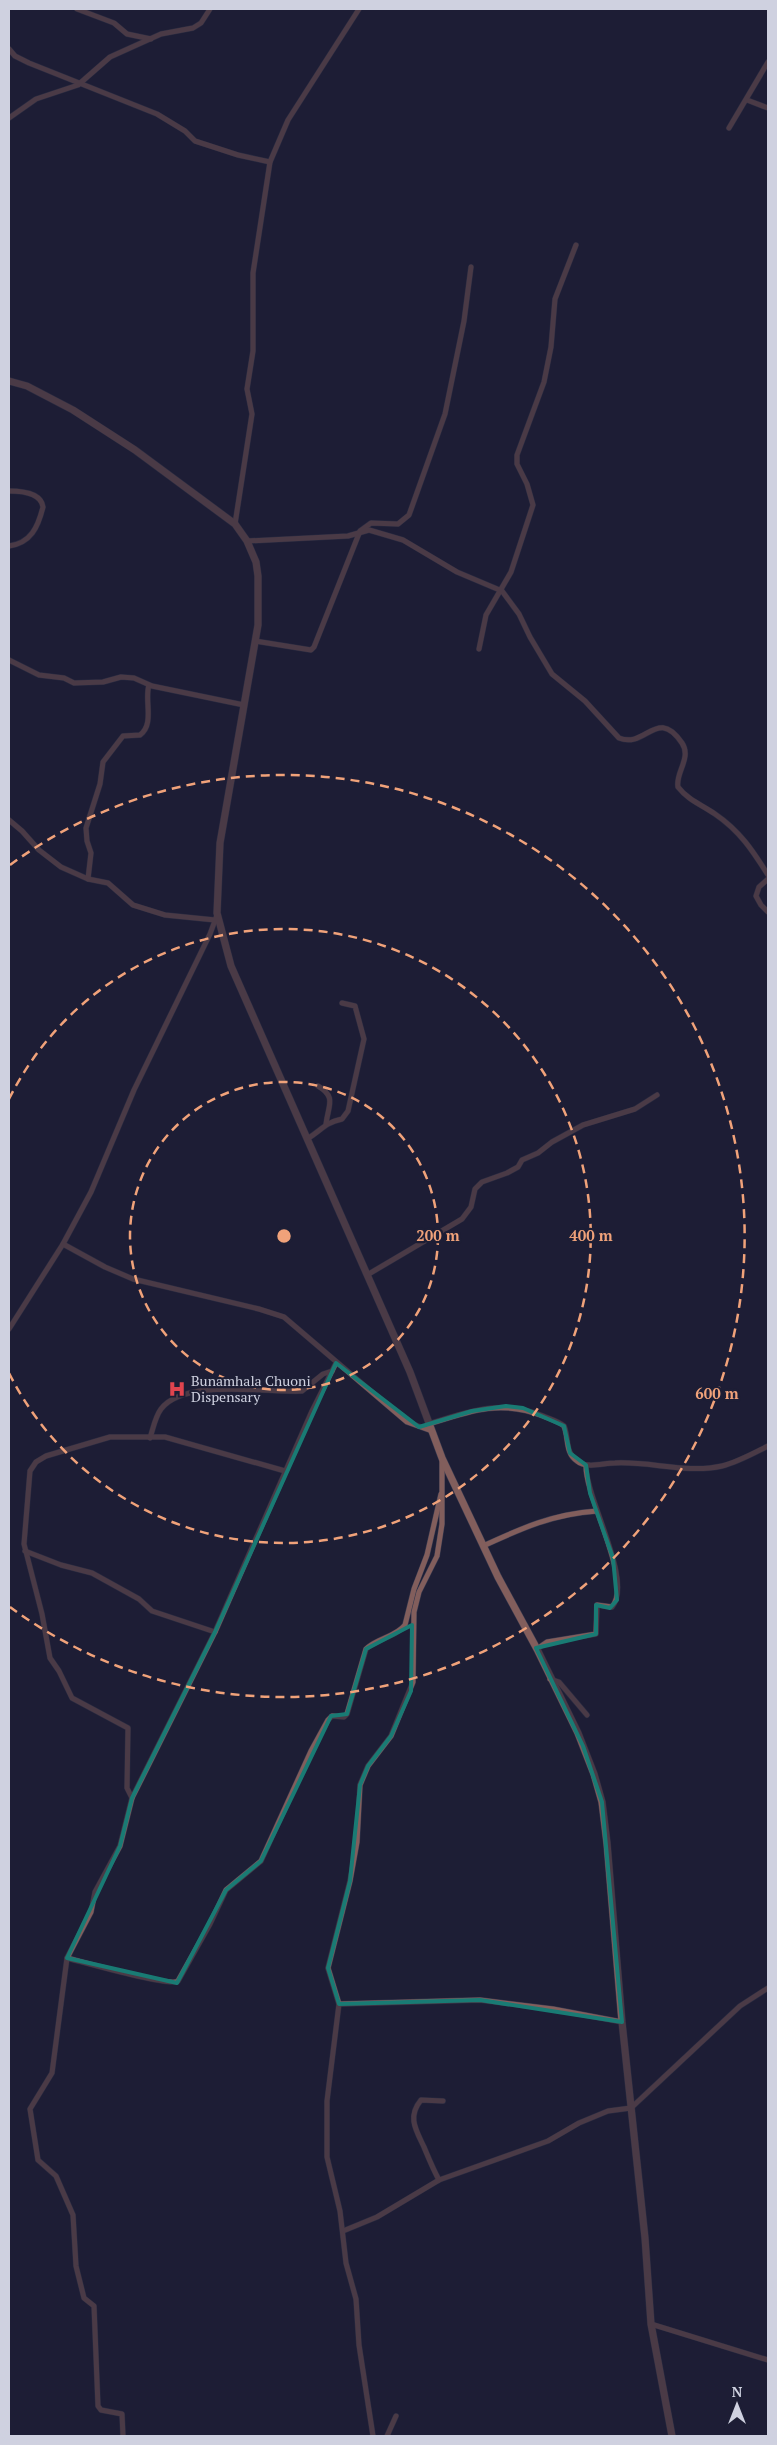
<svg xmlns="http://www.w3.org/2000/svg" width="777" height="2445" viewBox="0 0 777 2445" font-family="'PT Serif',serif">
	<rect width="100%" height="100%" fill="#1d1e35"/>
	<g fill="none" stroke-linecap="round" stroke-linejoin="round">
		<g stroke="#393b50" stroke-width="6">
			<g id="minor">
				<path d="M 77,9 L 114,23 L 127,34 L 151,39"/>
				<path d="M 9,49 L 15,56 L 29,63 L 157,114 L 185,131 L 195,141 L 238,155 L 270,162"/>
				<path d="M 747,100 L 768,108"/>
				<path d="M 9,118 L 36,99 L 78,85 L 110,57 L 161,34 L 193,28 L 201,23 L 210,9"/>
				<path d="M 729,128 L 768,62"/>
				<path d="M 9,491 C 21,491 41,492 43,507 C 38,527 31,543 9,546"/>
				<path d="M 235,524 L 252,414 L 247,389 L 253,351 L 253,273 L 270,162 L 288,120 L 359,9"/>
				<path d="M 247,541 L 348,536 L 369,530 L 403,540 L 457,572 L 502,591 L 519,614 L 530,637 L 552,674 L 585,701 L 619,738 C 646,749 657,706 682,743 C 692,758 675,773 678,787 C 688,800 702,805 715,814 C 740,831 753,851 768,875"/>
				<path d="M 255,641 L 311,650 L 314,647 L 360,531 L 371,523 L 398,524 L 409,515 L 445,414 L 464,321 L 471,267"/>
				<path d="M 479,649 L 486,615 L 511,572 L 533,505 L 527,484 L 517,464 L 517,455 L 544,382 L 551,347 L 555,299 L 576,245"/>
				<path d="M 9,660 L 39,675 L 64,678 L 74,683 L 103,682 L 121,677 L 134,678 L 152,686 L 244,705"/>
				<path d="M 9,820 L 22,831 L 39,850 L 61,867 L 88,879 L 108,883 L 133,905 L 165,915 L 215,920"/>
				<path d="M 88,879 L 91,853 L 87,841 L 86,828 L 100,784 L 103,762 L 123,736 L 140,735 C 155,724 144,700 149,685"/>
				<path d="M 768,879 L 759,887 L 756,896 L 761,905 L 768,912"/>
				<path d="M 318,1086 C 337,1097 328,1106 326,1124"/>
				<path d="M 307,1139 C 322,1130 324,1123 342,1119 L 348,1111 L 364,1039 L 355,1006 L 342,1003"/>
				<path d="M 63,1244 L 105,1267 L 133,1279 L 259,1309 L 284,1317 L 407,1422 L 432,1431"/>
				<path d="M 367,1275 L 462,1219 L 471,1207 L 475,1189 L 482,1182 L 507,1173 L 518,1167 L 522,1160 L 538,1153 L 552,1142 L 583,1125 L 635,1109 L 657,1095"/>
				<path d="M 9,1329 L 63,1244 L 91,1192 L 134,1090 L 210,934 L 217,915"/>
				<path d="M 429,1424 C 469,1411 501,1399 543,1416 C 550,1419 558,1421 564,1426 C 569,1438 565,1453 577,1461 C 587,1469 603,1463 615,1463 C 650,1461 687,1474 722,1466 C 738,1462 754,1453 768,1446"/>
				<path d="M 150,1438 C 153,1429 155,1417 161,1409 C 184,1378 268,1393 302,1391 L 323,1374 L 332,1371"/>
				<path d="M 483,1546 C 522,1528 553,1514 597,1511"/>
				<path d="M 25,1551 L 61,1565 L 92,1573 L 139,1599 L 152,1611 L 215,1632"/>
				<path d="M 537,1649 L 547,1642 L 596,1634 L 597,1605 L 612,1607 C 634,1581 585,1498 586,1465"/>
				<path d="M 550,1679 L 559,1682 L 587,1715"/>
				<path d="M 132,1798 L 127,1788 L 128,1728 L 72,1698 L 59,1671 L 50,1658 L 42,1614 L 24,1544 L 30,1471 L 36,1462 L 46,1456 L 110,1437 L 165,1437 L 285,1471"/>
				<path d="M 67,1958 C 83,1962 170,1987 178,1981 L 210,1924 L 226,1890 L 261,1861 L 311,1751 L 328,1720 L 332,1716 L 344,1717 L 347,1714 L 366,1649 C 377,1638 396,1637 405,1625 L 414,1589 L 427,1555 L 441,1494"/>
				<path d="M 339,2004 L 480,2000 L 553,2009 L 622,2022"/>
				<path d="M 439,2180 C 433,2169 429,2159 424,2147 C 416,2130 407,2117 421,2100 L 443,2101"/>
				<path d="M 343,2231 L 377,2217 L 439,2180 L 548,2141 L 579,2123 L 608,2111 L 631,2108 L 740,2006 L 768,1988"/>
				<path d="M 651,2324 L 768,2360"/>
				<path d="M 123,2436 L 122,2414 L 101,2410 L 98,2406 L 94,2306 L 84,2298 L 76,2266 L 73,2215 L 56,2176 L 38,2160 L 30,2109 L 52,2073 L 67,1958 L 91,1912 L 95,1892 L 120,1846 L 132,1798 L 215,1632 L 312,1411 L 336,1363"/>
				<path d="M 373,2436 L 359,2345 L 356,2299 L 346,2263 L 340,2211 L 327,2157 L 327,2101 L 339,2004 L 328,1968 L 350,1881 L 357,1842 L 360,1785 L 368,1766 L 391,1736 L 413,1682 L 414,1612 L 419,1592 L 437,1556 L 442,1524 L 442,1458"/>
				<path d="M 387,2436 L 396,2416"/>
			</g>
		</g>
		<g stroke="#393b50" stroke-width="8">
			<path id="tertiary" d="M 9,381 L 27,386 L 73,410 L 135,450 L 235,524 L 247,541 L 256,562 L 258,576 L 258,625 L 220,843 L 217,913 L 231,966 L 410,1372 L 442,1458 L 498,1577 L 537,1649 L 578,1733 L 594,1774 L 602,1802 L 607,1843 L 622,2022 L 645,2238 L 651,2324 L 672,2436"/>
		</g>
		<use href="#minor" stroke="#825e5c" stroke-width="5"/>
		<use href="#tertiary" stroke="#825e5c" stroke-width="7"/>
	</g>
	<path d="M0 0H777V2445H0ZM 336,1363 L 419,1427 L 472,1411 L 506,1406 L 523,1408 L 564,1426 L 570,1453 L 586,1465 L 590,1493 L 613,1558 L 617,1600 L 610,1608 L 596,1605 L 596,1634 L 536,1648 L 583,1746 L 602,1802 L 622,2022 L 480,2000 L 339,2004 L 328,1968 L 350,1881 L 360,1785 L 368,1766 L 391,1736 L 411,1691 L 412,1625 L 366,1649 L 347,1714 L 331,1716 L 261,1861 L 226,1890 L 177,1983 L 67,1958 L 120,1846 L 132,1798 L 215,1632 Z" fill="#1d1e35" fill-opacity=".55" fill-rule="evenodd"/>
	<path fill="none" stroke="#197b74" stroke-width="4" stroke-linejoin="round" d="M 336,1363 L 419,1427 L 472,1411 L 506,1406 L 523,1408 L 564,1426 L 570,1453 L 586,1465 L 590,1493 L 613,1558 L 617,1600 L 610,1608 L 596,1605 L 596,1634 L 536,1648 L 583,1746 L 602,1802 L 622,2022 L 480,2000 L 339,2004 L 328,1968 L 350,1881 L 360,1785 L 368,1766 L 391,1736 L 411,1691 L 412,1625 L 366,1649 L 347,1714 L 331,1716 L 261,1861 L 226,1890 L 177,1983 L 67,1958 L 120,1846 L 132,1798 L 215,1632 Z"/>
	<g fill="none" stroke="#f0a27a" stroke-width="2.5" stroke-dasharray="9 6">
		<circle cx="284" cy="1236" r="154"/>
		<path d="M9 1099A307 307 0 1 1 9 1373"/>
		<path d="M10 865A461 461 0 1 1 10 1607"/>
	</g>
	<defs>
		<g id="hospital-bare" transform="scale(1.35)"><path d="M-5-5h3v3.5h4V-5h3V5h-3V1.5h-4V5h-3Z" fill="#e0444e" stroke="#1d1e35" stroke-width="2.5" paint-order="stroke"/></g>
	</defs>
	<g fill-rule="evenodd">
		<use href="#hospital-bare" x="177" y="1389"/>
	</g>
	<g text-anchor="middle" stroke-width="4.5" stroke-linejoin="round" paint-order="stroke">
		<g font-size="14" fill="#cfd1e0" stroke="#1d1e35" text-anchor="start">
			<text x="191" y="1386">Bunamhala Chuoni<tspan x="191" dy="16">Dispensary</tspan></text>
		</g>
	</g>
	<circle cx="284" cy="1236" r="8" fill="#f0a27a" stroke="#1d1e35" stroke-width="2.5"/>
	<g font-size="15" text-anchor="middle" font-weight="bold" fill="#f0a27a" stroke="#1d1e35" stroke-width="4.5" stroke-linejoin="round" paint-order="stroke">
		<text x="438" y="1241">200 m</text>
		<text x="591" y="1241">400 m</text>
		<text x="717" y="1399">600 m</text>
	</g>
	<rect width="777" height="2445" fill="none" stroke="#cfd1e0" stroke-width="20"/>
	<g transform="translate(737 2405)" stroke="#1d1e35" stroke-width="4" paint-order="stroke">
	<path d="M0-4L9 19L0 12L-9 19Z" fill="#cfd1e0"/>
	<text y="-8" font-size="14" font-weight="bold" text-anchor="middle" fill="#cfd1e0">N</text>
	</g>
</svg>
